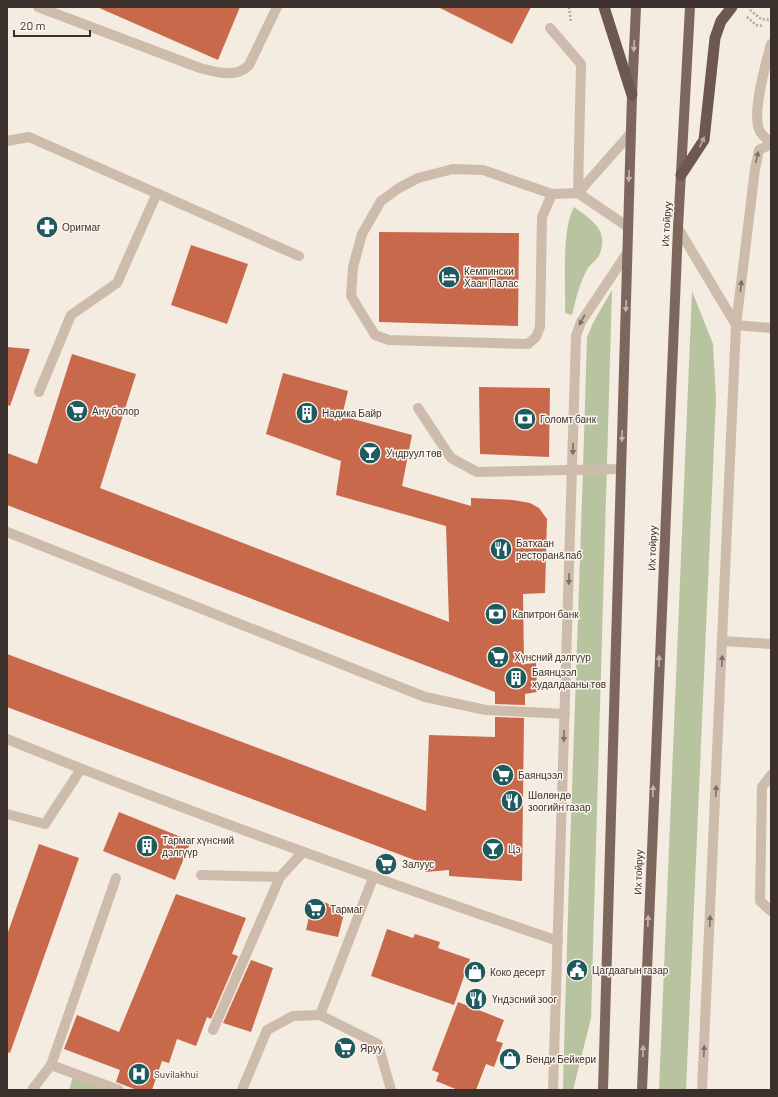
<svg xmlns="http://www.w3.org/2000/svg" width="778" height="1097" viewBox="0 0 778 1097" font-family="Barlow,sans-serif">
	<rect width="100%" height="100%" fill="#f4ebe1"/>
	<g fill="#b8c4a0">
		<path d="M 574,207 C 590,219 609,229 600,253 C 598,259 592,263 588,268 C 580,282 576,298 572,315 L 565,313 C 566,284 561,231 574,207 Z"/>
		<path d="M 612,290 L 591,1018 L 573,1090 L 563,1090 C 569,839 580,588 587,337 L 594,321 Z"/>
		<path d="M 692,291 L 713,344 L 716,399 L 686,1090 L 659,1090 Z"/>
		<path d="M 73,1076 L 110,1090 L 69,1090 Z"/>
	</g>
	<g fill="#c8694b">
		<path d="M 97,7 L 240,7 L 218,60 Z"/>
		<path d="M 438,7 L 531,7 L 512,44 Z"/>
		<path d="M 379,232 L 519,233 L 518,326 L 379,322 Z"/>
		<path d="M 191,245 L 248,264 L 227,324 L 171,305 Z"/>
		<path d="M 7,347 L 30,349 L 10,406 L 7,405 Z"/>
		<path d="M 72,354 L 136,374 L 100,488 L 449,622 L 446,526 L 336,495 L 341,461 L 266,434 L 283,373 L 348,391 L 342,416 L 412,435 L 402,486 L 471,506 L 471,498 L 513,500 L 530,503 L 539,508 L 547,519 L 545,593 L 523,594 L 524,664 L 536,663 L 537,692 L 525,694 L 525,705 L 495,704 L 495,692 L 7,505 L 7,453 L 37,464 Z"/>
		<path d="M 479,387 L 550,388 L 549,457 L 480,454 Z"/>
		<path d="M 7,654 L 426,811 L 429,735 L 495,737 L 495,717 L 524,718 L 522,881 L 449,876 L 449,870 L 425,872 L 425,864 L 7,707 Z"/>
		<path d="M 119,812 L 191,841 L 175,880 L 103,851 Z"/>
		<path d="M 39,844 L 79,858 L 10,1053 L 7,1052 L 7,935 Z"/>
		<path d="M 176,894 L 246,918 L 232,954 L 238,956 L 211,1019 L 207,1017 L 196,1046 L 177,1039 L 169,1063 L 162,1061 L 152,1090 L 137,1090 L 116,1082 L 120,1070 L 64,1049 L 77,1015 L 119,1032 Z"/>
		<path d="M 313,898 L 345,910 L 338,937 L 306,930 Z"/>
		<path d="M 387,929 L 413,938 L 415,934 L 440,942 L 438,948 L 470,959 L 454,1005 L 371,976 Z"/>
		<path d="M 251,960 L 273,968 L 251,1032 L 223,1023 Z"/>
		<path d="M 458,1002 L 504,1020 L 496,1041 L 503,1043 L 494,1067 L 486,1064 L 476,1090 L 458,1090 L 436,1081 L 439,1073 L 432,1070 Z"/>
	</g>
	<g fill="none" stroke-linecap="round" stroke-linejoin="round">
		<g stroke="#b9a596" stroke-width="2.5" stroke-dasharray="2 2" stroke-linecap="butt">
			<path d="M 569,7 L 571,22"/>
			<path d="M 750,10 L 761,19 L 771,20"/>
			<path d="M 747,17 L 756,25 L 764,26"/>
		</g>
		<g stroke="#cdbbac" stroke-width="10">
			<path d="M 38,7 L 200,68 C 216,72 236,79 249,65 L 277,7"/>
			<path d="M 550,28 L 581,64 L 578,193"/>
			<path d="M 771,44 C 766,63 752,111 759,129 C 760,134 767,139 771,143"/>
			<path d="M 7,141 L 29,137 L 299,256"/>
			<path d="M 578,193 L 631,133"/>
			<path d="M 552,194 L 542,217 L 540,327 L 536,337 L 528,344 L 389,340 L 375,335 L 351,296 L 353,267 L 362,234 L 381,201 L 399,188 L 418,178 L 453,169 L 483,170 L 552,194 L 578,193 L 628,227"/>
			<path d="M 39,392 L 71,315 L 117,283 L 157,193"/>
			<path d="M 418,408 L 451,458 L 477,472 L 621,469"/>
			<path d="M 7,532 L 425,697 L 486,710 L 565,714"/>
			<path d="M 723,641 L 771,644"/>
			<path d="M 771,775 L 762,787 L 760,901 L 771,911"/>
			<path d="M 201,875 L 280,877"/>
			<path d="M 116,878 L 51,1065 L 119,1090"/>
			<path d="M 213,1030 L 280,877 L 303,852"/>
			<path d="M 32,1090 L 51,1065"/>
		</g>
		<g stroke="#cdbbac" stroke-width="10">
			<path d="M 771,144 L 759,150 L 755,169 L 736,325 L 771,328"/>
			<path d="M 7,739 C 189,813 373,878 558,941"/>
			<path d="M 7,814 L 45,824 L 81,769"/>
			<path d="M 373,878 L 320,1015 L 378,1044 L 391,1090"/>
			<path d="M 242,1090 L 267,1030 L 293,1016 L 320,1015"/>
		</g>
		<g stroke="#cdbbac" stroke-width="10">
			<path d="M 678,228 L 736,325 L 702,1090"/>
			<path d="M 553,1090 L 576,336 L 581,322 L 627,253"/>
		</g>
		<g stroke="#7d675c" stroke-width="10">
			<path d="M 603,1090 L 632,95 L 636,7"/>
			<path d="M 642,1090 L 678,228 L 690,7"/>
		</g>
		<g stroke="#6c584f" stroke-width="11">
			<path d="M 604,7 L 632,95"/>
			<path d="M 681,175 L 704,140 L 715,38 L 721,21 L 732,7"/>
		</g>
	</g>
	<defs><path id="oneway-solid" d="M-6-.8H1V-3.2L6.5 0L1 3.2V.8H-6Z"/></defs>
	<g fill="#c2b5ac">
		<use href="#oneway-solid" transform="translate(634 46) rotate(93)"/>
		<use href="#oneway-solid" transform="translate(629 176) rotate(92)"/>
		<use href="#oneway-solid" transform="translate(626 306) rotate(92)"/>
		<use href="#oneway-solid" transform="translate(622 436) rotate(92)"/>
		<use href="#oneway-solid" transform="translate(659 661) rotate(-88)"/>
		<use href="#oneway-solid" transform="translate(653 791) rotate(-88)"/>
		<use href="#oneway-solid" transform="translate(648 921) rotate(-88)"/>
		<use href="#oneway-solid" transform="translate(643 1051) rotate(-88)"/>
	</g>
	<use fill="#b4a69e" href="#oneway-solid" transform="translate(702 142) rotate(-65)"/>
	<g fill="#7d6f65">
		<use href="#oneway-solid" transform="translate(757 157) rotate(-77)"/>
		<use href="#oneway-solid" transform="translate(741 286) rotate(-83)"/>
		<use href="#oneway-solid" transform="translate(582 320) rotate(119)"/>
		<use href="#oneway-solid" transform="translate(573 449) rotate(91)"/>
		<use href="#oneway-solid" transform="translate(569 579) rotate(92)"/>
		<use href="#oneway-solid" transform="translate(722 661) rotate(-87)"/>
		<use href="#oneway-solid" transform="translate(564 736) rotate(92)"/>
		<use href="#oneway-solid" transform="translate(716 791) rotate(-87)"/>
		<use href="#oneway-solid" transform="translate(710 921) rotate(-87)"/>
		<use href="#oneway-solid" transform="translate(704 1051) rotate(-88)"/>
	</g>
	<defs>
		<g id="pharmacy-disc" transform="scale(1.15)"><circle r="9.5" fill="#1f5a5e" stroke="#fbf5ee"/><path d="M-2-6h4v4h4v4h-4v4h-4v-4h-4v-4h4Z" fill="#fff"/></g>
		<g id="hotel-disc" transform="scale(1.15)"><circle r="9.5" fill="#1f5a5e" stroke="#fbf5ee"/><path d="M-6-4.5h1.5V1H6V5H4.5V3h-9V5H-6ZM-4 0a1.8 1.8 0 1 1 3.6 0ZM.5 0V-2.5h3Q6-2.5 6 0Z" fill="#fff"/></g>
		<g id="supermarket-disc" transform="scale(1.15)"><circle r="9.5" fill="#1f5a5e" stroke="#fbf5ee"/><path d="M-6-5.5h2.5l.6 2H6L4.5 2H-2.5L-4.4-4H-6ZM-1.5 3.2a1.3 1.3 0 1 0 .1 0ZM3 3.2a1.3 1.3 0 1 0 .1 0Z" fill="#fff"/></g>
		<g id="building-disc" transform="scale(1.15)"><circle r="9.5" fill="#1f5a5e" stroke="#fbf5ee"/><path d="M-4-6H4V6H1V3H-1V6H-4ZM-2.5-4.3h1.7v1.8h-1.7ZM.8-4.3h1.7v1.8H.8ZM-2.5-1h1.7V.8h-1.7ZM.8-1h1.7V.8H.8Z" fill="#fff"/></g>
		<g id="bank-disc" transform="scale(1.15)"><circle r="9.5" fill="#1f5a5e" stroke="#fbf5ee"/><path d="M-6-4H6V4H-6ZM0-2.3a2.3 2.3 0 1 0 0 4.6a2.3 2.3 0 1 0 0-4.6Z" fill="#fff"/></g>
		<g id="bar-disc" transform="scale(1.15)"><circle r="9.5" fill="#1f5a5e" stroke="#fbf5ee"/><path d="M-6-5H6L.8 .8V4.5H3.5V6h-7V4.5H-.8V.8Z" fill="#fff"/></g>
		<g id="restaurant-disc" transform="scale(1.15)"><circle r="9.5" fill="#1f5a5e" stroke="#fbf5ee"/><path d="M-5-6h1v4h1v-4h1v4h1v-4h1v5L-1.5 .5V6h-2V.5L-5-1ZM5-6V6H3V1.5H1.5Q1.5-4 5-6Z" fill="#fff"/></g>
		<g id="civic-disc" transform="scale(1.15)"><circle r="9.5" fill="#1f5a5e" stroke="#fbf5ee"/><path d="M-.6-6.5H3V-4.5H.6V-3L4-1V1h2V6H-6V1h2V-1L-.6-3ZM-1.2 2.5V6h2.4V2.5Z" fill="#fff"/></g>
		<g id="shop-disc" transform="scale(1.15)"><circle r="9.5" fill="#1f5a5e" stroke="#fbf5ee"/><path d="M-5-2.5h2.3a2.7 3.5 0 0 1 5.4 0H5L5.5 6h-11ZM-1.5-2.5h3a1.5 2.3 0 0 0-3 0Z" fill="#fff"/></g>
		<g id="hospital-disc" transform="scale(1.15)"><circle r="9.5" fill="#1f5a5e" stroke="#fbf5ee"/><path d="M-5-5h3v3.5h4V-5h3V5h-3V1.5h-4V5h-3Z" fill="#fff"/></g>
	</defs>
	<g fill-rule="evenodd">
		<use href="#pharmacy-disc" x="47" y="227"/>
		<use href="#hotel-disc" x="449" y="277"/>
		<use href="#supermarket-disc" x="77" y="411"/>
		<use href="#building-disc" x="307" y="413"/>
		<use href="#bank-disc" x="525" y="419"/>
		<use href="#bar-disc" x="370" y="453"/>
		<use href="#restaurant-disc" x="501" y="549"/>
		<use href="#bank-disc" x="496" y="614"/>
		<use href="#supermarket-disc" x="498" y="657"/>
		<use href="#building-disc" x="516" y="678"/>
		<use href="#supermarket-disc" x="503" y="775"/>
		<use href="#restaurant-disc" x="512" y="801"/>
		<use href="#building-disc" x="147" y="846"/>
		<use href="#bar-disc" x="493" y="849"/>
		<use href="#supermarket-disc" x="386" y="864"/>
		<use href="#supermarket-disc" x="315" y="909"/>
		<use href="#civic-disc" x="577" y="970"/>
		<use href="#shop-disc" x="475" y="972"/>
		<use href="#restaurant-disc" x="476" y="999"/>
		<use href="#supermarket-disc" x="345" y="1048"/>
		<use href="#shop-disc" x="510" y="1059"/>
		<use href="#hospital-disc" x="139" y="1074"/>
	</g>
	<g text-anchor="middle" stroke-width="3" stroke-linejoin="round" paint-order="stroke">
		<g font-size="10" fill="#3b302b" stroke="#fbf5ee">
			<text transform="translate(666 224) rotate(-87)" y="4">Их тойруу</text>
			<text transform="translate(652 548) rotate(-88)" y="4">Их тойруу</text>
			<text transform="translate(638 872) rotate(-88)" y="4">Их тойруу</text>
		</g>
		<g font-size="10" fill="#3b302b" stroke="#fbf5ee" text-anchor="start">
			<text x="62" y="231">Оригмаг</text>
			<text x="464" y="275">Кемпински<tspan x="464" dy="12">Хаан Палас</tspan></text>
			<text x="92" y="415">Ану болор</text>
			<text x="322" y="417">Надика Байр</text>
			<text x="540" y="423">Голомт банк</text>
			<text x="386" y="457">Ундруул төв</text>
			<text x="516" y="547">Батхаан<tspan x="516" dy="12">ресторан&amp;паб</tspan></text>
			<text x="512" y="618">Капитрон банк</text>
			<text x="514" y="661">Хүнсний дэлгүүр</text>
			<text x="532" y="676">Баянцээл<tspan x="532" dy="12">худалдааны төв</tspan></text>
			<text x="518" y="779">Баянцээл</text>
			<text x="528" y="799">Шөлөндө<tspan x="528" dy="12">зоогийн газар</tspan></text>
			<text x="162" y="844">Тармаг хүнсний<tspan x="162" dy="12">дэлгүүр</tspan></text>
			<text x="508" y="853">Цэ</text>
			<text x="402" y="868">Залуус</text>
			<text x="330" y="913">Тармаг</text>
			<text x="592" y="974">Цагдаагын газар</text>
			<text x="490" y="976">Коко десерт</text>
			<text x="492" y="1003">Үндэсний зоог</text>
			<text x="360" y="1052">Яруу</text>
			<text x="526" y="1063">Венди Бейкери</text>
			<text x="154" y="1078">Suvilakhui</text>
		</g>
	</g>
	<rect width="778" height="1097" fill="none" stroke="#3b302b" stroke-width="16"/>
	<path d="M14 30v6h76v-6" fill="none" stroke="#3b302b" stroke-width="2"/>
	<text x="20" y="30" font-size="12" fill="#3b302b" stroke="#fbf5ee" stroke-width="3" paint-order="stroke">20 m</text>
</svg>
